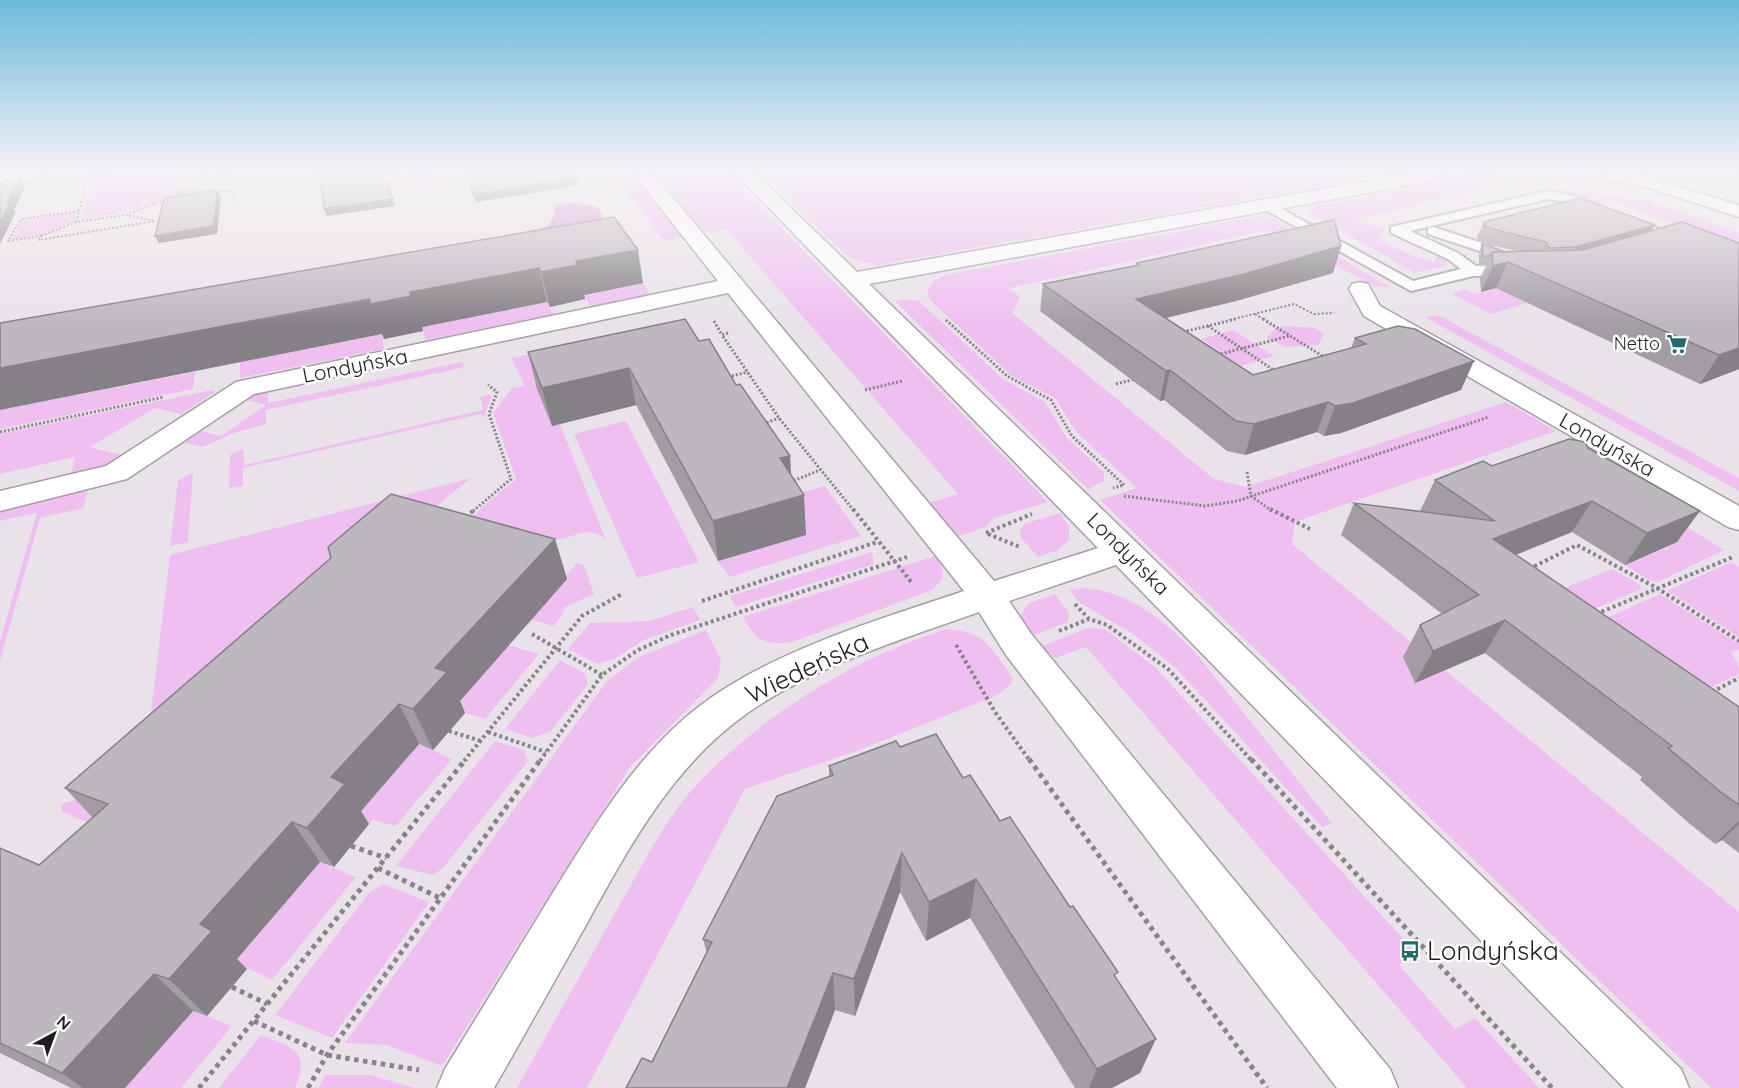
<svg xmlns="http://www.w3.org/2000/svg" width="1739" height="1088" viewBox="0 0 1739 1088" font-family="Quicksand,sans-serif">
	<rect width="100%" height="100%" fill="#e9e3e9"/>
	<g fill="#efbff1">
		<path d="M 439,174 L 461,174 L 462,177 L 384,189 L 404,179 Z"/>
		<path d="M 656,174 L 729,174 L 1048,502 L 995,518 L 985,527 L 957,537 L 929,503 L 958,494 L 726,229 L 704,233 Z"/>
		<path d="M 777,174 L 1390,174 L 878,265 L 860,261 L 845,254 L 771,183 L 770,179 Z"/>
		<path d="M 1524,174 C 1568,174 1612,179 1655,191 L 1580,185 Z"/>
		<path d="M 94,176 L 98,176 L 184,190 L 125,213 L 83,219 Z"/>
		<path d="M 637,176 L 684,237 L 663,240 L 617,179 Z"/>
		<path d="M 1458,180 L 1484,180 L 1487,185 C 1512,185 1536,189 1561,193 L 1562,188 C 1574,190 1639,202 1647,200 L 1739,233 L 1739,249 L 1587,285 L 1491,314 L 1453,294 L 1463,288 L 1475,294 L 1717,239 L 1617,203 L 1604,200 L 1601,206 L 1565,194 L 1500,186 L 1360,218 L 1358,223 L 1382,228 L 1384,230 L 1379,240 C 1397,248 1414,258 1434,262 L 1438,254 L 1446,260 L 1445,266 L 1415,273 L 1308,211 L 1307,208 L 1313,206 Z"/>
		<path d="M 75,212 L 73,222 L 40,235 L 12,240 L 22,220 Z"/>
		<path d="M 1260,216 L 1275,219 L 1390,287 L 1377,287 L 1267,230 L 1009,288 L 1020,297 L 1012,313 L 1214,479 L 1246,487 L 1506,402 L 1556,431 L 1295,522 L 1292,544 L 1739,912 L 1739,1088 L 1711,1088 L 1100,500 L 1137,488 L 1077,433 L 1055,398 L 1012,376 L 929,299 L 927,290 L 934,280 L 945,275 Z"/>
		<path d="M 643,283 L 650,294 L 591,306 L 583,295 Z"/>
		<path d="M 904,299 L 919,301 L 1003,379 L 1045,402 L 1067,438 L 1104,472 L 1104,481 L 1088,489 L 895,301 Z"/>
		<path d="M 547,302 L 553,314 L 426,340 L 422,327 Z"/>
		<path d="M 1438,315 L 1739,478 L 1739,491 L 1425,317 Z"/>
		<path d="M 1288,326 L 1315,328 L 1324,334 L 1318,345 L 1287,347 L 1266,338 L 1276,328 Z"/>
		<path d="M 1233,330 L 1274,356 L 1241,366 L 1201,339 Z"/>
		<path d="M 382,334 L 384,349 L 240,378 L 240,362 Z"/>
		<path d="M 540,352 L 538,390 L 552,425 L 560,424 L 606,540 C 584,522 574,541 553,539 C 526,535 497,524 471,517 L 516,479 L 493,413 L 512,388 L 525,386 L 511,358 Z"/>
		<path d="M 462,362 L 464,367 L 452,370 L 266,410 L 266,424 L 231,434 L 203,447 L 182,442 L 197,430 L 221,436 L 266,405 L 243,399 L 252,393 L 268,390 L 268,403 Z"/>
		<path d="M 195,372 L 193,389 L 0,429 L 0,410 Z"/>
		<path d="M 212,390 L 215,392 L 181,414 L 155,408 L 90,447 L 125,456 L 110,467 L 71,475 L 75,457 L 0,474 L 0,434 Z"/>
		<path d="M 489,394 L 492,396 L 483,418 L 481,414 L 243,468 L 243,486 L 229,488 L 230,455 L 243,449 L 244,465 L 483,410 L 480,397 Z"/>
		<path d="M 626,421 L 699,562 L 637,578 L 574,434 Z"/>
		<path d="M 193,472 L 188,542 L 170,546 L 178,481 Z"/>
		<path d="M 471,478 L 428,513 L 102,828 L 62,812 L 61,804 L 143,778 L 170,555 Z"/>
		<path d="M 825,486 L 861,536 L 730,577 L 718,561 L 793,539 L 783,497 Z"/>
		<path d="M 88,490 L 83,508 L 40,518 L 0,661 L 0,641 L 37,513 L 0,521 L 0,510 Z"/>
		<path d="M 1060,513 L 1069,526 L 1069,540 L 1058,550 L 1038,557 L 1021,538 L 1020,529 L 1026,523 Z"/>
		<path d="M 1685,526 L 1724,550 L 1658,582 L 1649,580 L 1625,565 L 1663,549 L 1668,550 L 1662,531 Z"/>
		<path d="M 872,552 L 874,564 L 736,607 L 730,596 Z"/>
		<path d="M 935,556 L 941,563 L 943,578 L 932,590 L 792,642 C 765,646 756,641 743,617 Z"/>
		<path d="M 1731,562 L 1739,567 L 1739,637 L 1667,591 Z"/>
		<path d="M 577,563 L 584,565 L 594,594 L 565,607 L 561,617 L 553,626 L 530,619 Z"/>
		<path d="M 1612,569 L 1639,584 L 1641,589 L 1585,613 L 1555,592 Z"/>
		<path d="M 1081,588 C 1129,590 1163,620 1195,652 L 1332,823 L 1322,827 L 1176,668 L 1133,634 L 1080,603 L 1069,590 Z"/>
		<path d="M 1055,594 L 1069,613 L 1068,622 L 1030,637 L 1023,629 L 1020,616 L 1029,603 Z"/>
		<path d="M 1660,594 L 1739,644 L 1739,650 L 1731,652 L 1739,667 L 1739,674 L 1697,694 L 1598,622 Z"/>
		<path d="M 693,607 L 700,620 L 644,640 L 614,659 L 597,664 L 568,649 L 590,623 L 649,621 Z"/>
		<path d="M 1087,628 L 1105,629 L 1156,668 L 1417,954 L 1399,965 L 1455,1029 L 1475,1018 L 1539,1088 L 1467,1088 L 1086,647 L 1055,658 L 1040,647 Z"/>
		<path d="M 946,629 C 986,631 991,648 1013,678 C 1008,691 999,694 988,699 L 859,750 L 745,789 L 587,1088 L 517,1088 C 551,1027 585,967 619,906 C 644,863 666,816 701,780 C 767,712 856,658 946,629 Z"/>
		<path d="M 706,630 L 721,660 L 718,678 L 630,767 L 442,1066 L 387,1045 L 345,1043 L 607,681 L 639,657 Z"/>
		<path d="M 508,645 L 539,654 L 485,719 L 453,709 Z"/>
		<path d="M 560,660 L 585,673 L 588,684 L 550,732 L 532,738 L 505,729 Z"/>
		<path d="M 495,741 L 524,750 L 528,761 L 443,868 L 433,875 L 396,866 Z"/>
		<path d="M 419,744 L 452,759 L 396,826 L 373,820 L 369,824 L 356,817 Z"/>
		<path d="M 320,862 L 356,877 L 272,980 L 235,962 Z"/>
		<path d="M 382,884 L 429,902 L 332,1038 L 275,1015 L 369,893 Z"/>
		<path d="M 193,1011 L 232,1026 L 181,1088 L 125,1088 Z"/>
		<path d="M 261,1035 C 293,1049 311,1049 295,1088 L 219,1088 Z"/>
		<path d="M 325,1075 L 371,1075 L 414,1088 L 319,1088 Z"/>
	</g>
	<path fill="#d19bd4" d="M 570,202 L 598,207 L 604,221 L 531,232 L 548,226 L 554,216 L 555,205 Z"/>
	<g fill="none" stroke-linecap="round" stroke-linejoin="round">
		<g stroke="#a59fa5" stroke-width="4">
			<g id="service">
				<path d="M 1548,191 L 1574,196 L 1675,235 L 1676,241 L 1669,245 L 1655,246 L 1653,243 L 1659,239 L 1566,202 L 1548,199 L 1410,231 L 1458,253 L 1476,266 L 1514,265 L 1522,270 L 1514,275 L 1473,276 L 1411,291 L 1255,204 L 1262,200 L 1267,201 L 1413,281 L 1461,269 L 1448,259 L 1391,233 L 1391,227 Z"/>
				<path d="M 1433,227 L 1491,246 L 1493,249 L 1486,253 L 1428,234 L 1428,228 Z"/>
			</g>
		</g>
		<g stroke="#a59fa5" stroke-width="3">
			<g id="minor">
				<path d="M 0,174 L 39,174 L 40,176 L 31,182 L 0,186 Z"/>
				<path d="M 634,174 L 653,174 L 994,581 L 1098,548 L 736,174 L 756,174 L 857,272 L 1407,174 L 1447,174 L 1438,180 L 869,284 L 1681,1069 L 1689,1088 L 1624,1088 L 1116,565 L 1009,601 L 1032,635 L 1390,1069 L 1398,1088 L 1337,1088 L 1006,655 L 979,612 C 903,639 812,667 746,714 C 672,767 629,847 586,925 C 555,980 525,1034 494,1088 L 437,1088 L 445,1069 C 480,1012 515,955 549,899 C 597,822 643,741 721,691 C 792,645 884,618 964,591 L 728,293 L 254,394 L 127,479 L 0,511 L 0,491 L 106,466 L 236,382 L 718,281 Z"/>
				<path d="M 1360,282 L 1368,284 L 1380,306 L 1739,506 L 1739,530 L 1728,527 L 1364,316 L 1349,289 L 1352,284 Z"/>
			</g>
		</g>
		<g stroke="#a59fa5" stroke-width="3">
			<path id="secondary" d="M 1602,174 L 1636,174 L 1739,205 L 1739,217 L 1650,188 L 1604,178 Z"/>
		</g>
		<g stroke="#878387" stroke-width="2" stroke-dasharray="2 2" stroke-linecap="butt">
			<path d="M 89,174 L 76,222 L 126,215 L 216,179"/>
			<path d="M 98,174 L 198,191 L 232,191 L 235,201"/>
			<path d="M 205,174 L 202,177 L 216,179 L 228,174"/>
			<path d="M 397,174 L 398,179 L 431,174"/>
			<path d="M 1470,176 L 1493,176"/>
			<path d="M 383,187 L 398,179"/>
			<path d="M 79,211 L 21,219 L 8,241 L 41,236 L 39,240 L 155,221 L 126,215"/>
			<path d="M 41,236 L 76,222"/>
			<path d="M 1255,314 L 1265,320"/>
			<path d="M 1230,320 L 1294,304 L 1314,314 L 1334,313"/>
		</g>
		<g stroke="#878387" stroke-width="3" stroke-dasharray="2 2" stroke-linecap="butt">
			<path d="M 1263,319 L 1324,357"/>
			<path d="M 946,320 L 1007,376 L 1051,400 L 1072,436 L 1124,485 L 1113,488"/>
			<path d="M 714,321 L 722,335"/>
			<path d="M 1208,326 L 1275,371"/>
			<path d="M 1183,332 L 1236,319"/>
			<path d="M 728,333 L 722,335 L 779,418 L 854,511"/>
			<path d="M 1217,355 L 1289,336"/>
			<path d="M 728,377 L 748,372"/>
			<path d="M 1116,384 L 1135,379"/>
			<path d="M 865,390 L 902,381"/>
			<path d="M 763,424 L 779,418"/>
			<path d="M 0,432 L 164,397"/>
			<path d="M 1247,472 L 1251,496 L 1272,511"/>
			<path d="M 790,482 L 820,470"/>
			<path d="M 1124,496 L 1205,506 L 1237,501 L 1489,417"/>
			<path d="M 473,511 L 511,479 L 489,414 L 497,392 L 488,385"/>
		</g>
		<g stroke="#878387" stroke-width="4" stroke-dasharray="3 3" stroke-linecap="butt">
			<path d="M 853,509 L 912,583"/>
			<path d="M 1270,509 L 1310,529"/>
			<path d="M 466,517 L 475,509"/>
			<path d="M 986,533 L 1032,514"/>
			<path d="M 988,534 L 1020,547"/>
			<path d="M 1529,569 L 1577,545 L 1657,588 L 1739,641"/>
			<path d="M 702,601 L 877,542"/>
			<path d="M 1075,604 L 1089,619 L 1107,625 L 1168,669 L 1252,761"/>
			<path d="M 1596,614 L 1733,557"/>
			<path d="M 1059,631 L 1089,619"/>
			<path d="M 532,634 L 602,675"/>
			<path d="M 956,645 L 995,712 L 1030,761"/>
			<path d="M 1712,692 L 1739,678"/>
			<path d="M 449,731 L 481,741"/>
			<path d="M 488,732 L 546,752"/>
			<path d="M 464,761 L 582,616 L 622,594"/>
			<path d="M 540,761 L 602,675 L 638,650 L 671,635 L 907,557"/>
		</g>
		<g stroke="#878387" stroke-width="5" stroke-dasharray="4.5 4.5" stroke-linecap="butt">
			<path d="M 1029,759 L 1267,1088"/>
			<path d="M 1251,759 L 1552,1088"/>
			<path d="M 351,846 L 386,858"/>
			<path d="M 378,868 L 440,898"/>
			<path d="M 232,987 L 267,1004"/>
			<path d="M 254,1021 L 327,1055 L 419,1070"/>
			<path d="M 199,1088 L 466,759"/>
			<path d="M 308,1088 L 327,1055 L 541,759"/>
		</g>
		<use href="#service" fill="#fff" fill-rule="evenodd"/>
		<use href="#minor" fill="#fff" fill-rule="evenodd"/>
		<use href="#secondary" fill="#fff" fill-rule="evenodd"/>
	</g>
	<g fill="#a39da3">
		<path d="M 464,174 L 574,174 L 578,185 L 476,202 Z"/>
		<path d="M 614,217 L 643,283 L 584,295 L 585,299 L 550,307 L 547,302 L 422,327 L 423,331 L 384,339 L 382,334 Z"/>
		<path d="M 1484,222 L 1655,225 L 1652,231 L 1739,243 L 1739,369 L 1700,384 L 1496,288 L 1481,292 L 1480,278 L 1487,264 L 1479,264 L 1479,252 L 1482,244 L 1506,252 L 1517,251 L 1494,246 L 1478,240 L 1477,236 Z"/>
		<path d="M 1341,246 L 1333,273 L 1236,301 L 1166,318 L 1253,375 L 1351,348 L 1355,338 L 1461,390 L 1341,433 L 1324,436 L 1317,432 L 1245,455 L 1227,451 L 1164,400 L 1160,401 L 1040,311 L 1043,284 L 1136,266 L 1137,263 Z"/>
		<path d="M 699,341 L 736,385 L 790,456 L 791,476 L 806,535 L 718,561 L 636,405 L 552,426 L 537,389 L 528,352 Z"/>
		<path d="M 1588,448 L 1677,542 L 1625,565 L 1572,532 L 1516,555 L 1739,707 L 1739,853 L 1722,840 L 1715,844 L 1690,824 L 1640,780 L 1642,777 L 1485,653 L 1415,683 L 1403,657 L 1420,625 L 1442,614 L 1341,535 L 1354,503 L 1420,511 L 1435,480 L 1492,466 Z"/>
		<path d="M 555,539 L 567,579 L 460,701 L 465,713 L 433,750 L 419,744 L 361,811 L 369,824 L 334,867 L 320,862 L 237,959 L 247,969 L 207,1016 L 193,1011 L 125,1088 L 71,1088 L 0,1053 L 0,848 L 39,865 L 93,818 L 65,788 Z"/>
		<path d="M 900,747 L 963,778 L 1000,821 L 1116,978 L 1140,1073 L 1112,1088 L 1075,1088 L 970,918 L 926,941 L 900,892 L 855,1016 L 835,1010 L 805,1088 L 626,1088 L 652,1062 L 707,954 L 703,939 L 829,777 L 829,766 Z"/>
	</g>
	<g fill="#848085">
		<path d="M 577,178 L 578,185 L 476,202 L 474,195 Z"/>
		<path d="M 20,179 L 25,188 L 14,210 L 16,212 L 0,244 L 0,224 L 7,204 Z"/>
		<path d="M 217,190 L 221,197 L 217,234 L 159,243 L 155,236 Z"/>
		<path d="M 393,199 L 395,206 L 327,216 L 324,209 Z"/>
		<path d="M 1655,225 L 1647,240 L 1568,262 L 1575,247 Z"/>
		<path d="M 1341,246 L 1333,273 L 1236,301 L 1131,326 L 1136,299 Z"/>
		<path d="M 638,250 L 643,283 L 584,295 L 585,299 L 550,307 L 541,272 L 576,261 Z"/>
		<path d="M 1508,262 L 1496,288 L 1481,292 L 1493,266 Z"/>
		<path d="M 539,268 L 547,302 L 422,327 L 423,331 L 384,339 L 382,334 L 0,410 L 0,368 Z"/>
		<path d="M 1739,348 L 1739,369 L 1700,384 L 1719,355 Z"/>
		<path d="M 1474,361 L 1461,390 L 1341,433 L 1324,436 L 1335,406 Z"/>
		<path d="M 629,368 L 636,405 L 552,426 L 542,388 Z"/>
		<path d="M 1170,370 L 1164,400 L 1160,401 L 1166,371 Z"/>
		<path d="M 1328,402 L 1317,432 L 1245,455 L 1254,424 Z"/>
		<path d="M 790,456 L 792,495 L 780,458 Z"/>
		<path d="M 804,495 L 806,535 L 718,561 L 713,521 Z"/>
		<path d="M 1592,501 L 1572,532 L 1475,571 L 1493,539 Z"/>
		<path d="M 1700,511 L 1677,542 L 1625,565 L 1647,533 Z"/>
		<path d="M 555,539 L 567,579 L 460,701 L 465,713 L 433,750 L 413,709 L 435,668 Z"/>
		<path d="M 1505,620 L 1485,653 L 1415,683 L 1433,651 Z"/>
		<path d="M 399,704 L 419,744 L 361,811 L 369,824 L 334,867 L 307,828 L 331,777 Z"/>
		<path d="M 1739,821 L 1739,824 L 1722,840 L 1715,844 Z"/>
		<path d="M 292,822 L 320,862 L 237,959 L 247,969 L 207,1016 L 169,979 L 200,924 Z"/>
		<path d="M 902,853 L 900,892 L 855,1016 L 854,979 Z"/>
		<path d="M 976,879 L 970,918 L 926,941 L 929,902 Z"/>
		<path d="M 833,973 L 835,1010 L 805,1088 L 787,1088 Z"/>
		<path d="M 154,974 L 193,1011 L 125,1088 L 83,1088 L 62,1073 Z"/>
		<path d="M 1156,1039 L 1140,1073 L 1112,1088 L 1089,1088 L 1097,1069 Z"/>
	</g>
	<g fill="#bdb7be" stroke="#848085" stroke-width="1.5">
		<path d="M 320,174 L 384,174 L 393,199 L 324,209 Z"/>
		<path d="M 465,174 L 574,174 L 577,178 L 474,195 Z"/>
		<path d="M 20,179 L 7,204 L 10,203 L 0,224 L 0,182 Z"/>
		<path d="M 217,190 L 214,226 L 155,236 L 164,198 Z"/>
		<path d="M 1580,198 L 1655,225 L 1575,247 L 1549,248 L 1546,242 L 1500,231 L 1484,226 L 1484,222 Z"/>
		<path d="M 614,217 L 638,250 L 576,261 L 577,265 L 541,272 L 539,268 L 410,292 L 411,296 L 371,304 L 369,299 L 0,368 L 0,323 Z"/>
		<path d="M 1334,220 L 1341,246 L 1244,274 L 1136,299 L 1253,375 L 1366,344 L 1355,338 L 1398,326 L 1415,329 L 1474,361 L 1353,403 L 1335,406 L 1328,402 L 1254,424 L 1236,421 L 1170,370 L 1166,371 L 1043,284 L 1139,265 L 1137,263 Z"/>
		<path d="M 1682,222 L 1739,243 L 1739,348 L 1719,355 L 1508,262 L 1493,266 L 1492,252 L 1583,250 Z"/>
		<path d="M 1482,244 L 1506,252 L 1492,252 L 1490,256 L 1483,256 Z"/>
		<path d="M 685,319 L 699,341 L 709,339 L 736,385 L 740,384 L 790,456 L 780,458 L 804,495 L 713,521 L 629,368 L 542,388 L 528,352 Z"/>
		<path d="M 1569,439 L 1585,442 L 1588,448 L 1700,511 L 1647,533 L 1592,501 L 1493,539 L 1739,707 L 1739,805 L 1722,793 L 1668,748 L 1672,746 L 1505,620 L 1433,651 L 1420,625 L 1479,595 L 1354,503 L 1495,521 L 1435,480 L 1483,461 L 1492,466 Z"/>
		<path d="M 391,494 L 555,539 L 435,668 L 447,672 L 413,709 L 399,704 L 331,777 L 345,784 L 307,828 L 292,822 L 200,924 L 212,931 L 169,979 L 154,974 L 62,1073 L 0,1043 L 0,848 L 39,865 L 108,804 L 65,788 L 331,558 L 328,547 Z"/>
		<path d="M 936,734 L 963,778 L 970,775 L 1000,821 L 1010,817 L 1070,907 L 1073,906 L 1118,972 L 1114,975 L 1156,1039 L 1097,1069 L 976,879 L 929,902 L 902,853 L 854,979 L 833,973 L 787,1088 L 626,1088 L 642,1058 L 652,1062 L 712,942 L 703,939 L 777,796 L 833,775 L 829,766 L 896,741 L 900,747 Z"/>
	</g>
	<linearGradient id="sky" x2="0" y2="1"><stop stop-color="#6dbbda"/><stop offset="0.53" stop-color="#f5f2f5"/><stop offset="1" stop-color="#f5f2f5" stop-opacity="0"/></linearGradient>
	<rect width="1739" height="326" fill="url(#sky)"/>
	<defs>
		<g id="supermarket-bare" transform="scale(1.62)"><path d="M-6-5.5h2.5l.6 2H6L4.5 2H-2.5L-4.4-4H-6ZM-1.5 3.2a1.3 1.3 0 1 0 .1 0ZM3 3.2a1.3 1.3 0 1 0 .1 0Z" fill="#216d6d" stroke="#fff" stroke-width="2.5" paint-order="stroke"/></g>
		<g id="bus-bare" transform="scale(1.62)"><path d="M-5-6H5V4H4V6H2V4H-2V6H-4V4H-5ZM-3.5-4V0h7V-4ZM-3.5 1.2v1.5H-2V1.2ZM2 1.2v1.5H3.5V1.2Z" fill="#216d6d" stroke="#fff" stroke-width="2.5" paint-order="stroke"/></g>
	</defs>
	<g fill-rule="evenodd">
		<use href="#supermarket-bare" x="1677" y="344"/>
		<use href="#bus-bare" x="1410" y="951"/>
	</g>
	<g text-anchor="middle" stroke-width="5" stroke-linejoin="round" paint-order="stroke">
		<g font-size="18" fill="#1f1d1f" stroke="#fff" text-anchor="end">
			<text x="1660" y="350">Netto</text>
		</g>
		<g font-size="21" fill="#1f1d1f" stroke="#fff">
			<text transform="translate(355 366) rotate(-11)" y="7">Londyńska</text>
			<text transform="translate(1607 445) rotate(30)" y="7">Londyńska</text>
			<text transform="translate(1128 554) rotate(45)" y="7">Londyńska</text>
		</g>
		<g font-size="26" fill="#1f1d1f" stroke="#fff">
			<text transform="translate(807 668) rotate(-25)" y="9">Wiedeńska</text>
		</g>
		<g font-size="26" fill="#1f1d1f" stroke="#fff" text-anchor="start">
			<text x="1427" y="960">Londyńska</text>
		</g>
	</g>
	<g transform="translate(54 1034) rotate(41)" stroke="#ffffff" stroke-width="4.5" paint-order="stroke">
	<path d="M0-4.5L10 22L0 15L-10 22Z" fill="#1f1d1f"/>
	<text y="-9" font-size="16" font-weight="bold" text-anchor="middle" fill="#1f1d1f">N</text>
	</g>
</svg>
